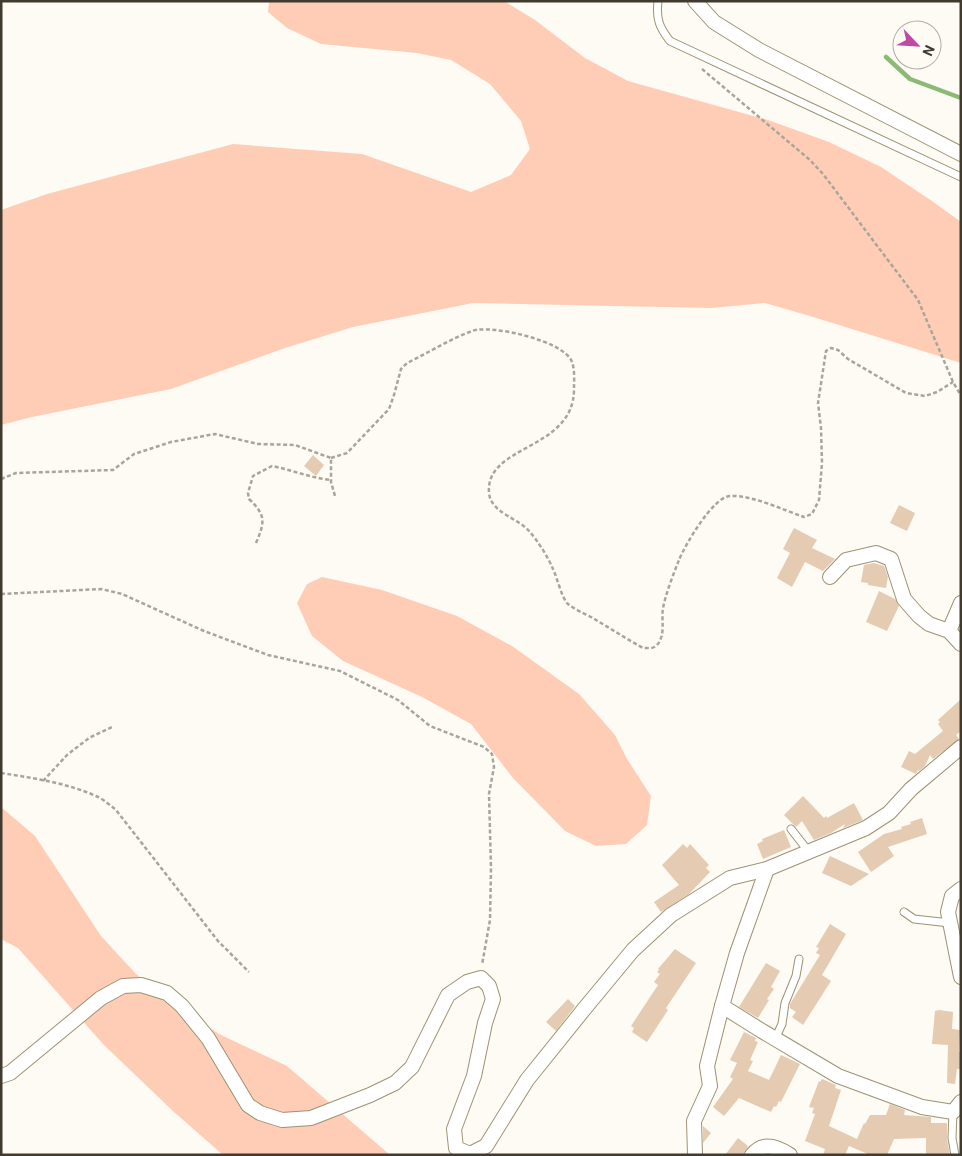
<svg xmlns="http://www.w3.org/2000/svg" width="962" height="1156" viewBox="0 0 962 1156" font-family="Roboto,sans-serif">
	<rect width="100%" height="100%" fill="#fdfbf4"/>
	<g fill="#ffcdb6">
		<path d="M 269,1 L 504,1 L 535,20 L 585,58 L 628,81 L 768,120 L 829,142 L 881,167 L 932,201 L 961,222 L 961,363 L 810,316 L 765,303 L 711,308 L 473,303 L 353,327 L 285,348 L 171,389 L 32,417 L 1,425 L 1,210 L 47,194 L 233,144 L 362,154 L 471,192 L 511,175 L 530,149 L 521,121 L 490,84 L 451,60 L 417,53 L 321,44 L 287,28 L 268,12 Z"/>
		<path d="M 322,577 L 382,590 L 457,616 L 512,646 L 579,694 L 615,735 L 627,759 L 651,796 L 647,825 L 626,844 L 596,846 L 565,831 L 513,778 L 471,724 L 422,697 L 343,661 L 312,636 L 297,603 L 307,584 Z"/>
		<path d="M 1,807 L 35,836 L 101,936 L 136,974 L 177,1006 L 219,1034 L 287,1066 L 390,1155 L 223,1155 L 174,1112 L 103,1044 L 18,948 L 1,939 Z"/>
	</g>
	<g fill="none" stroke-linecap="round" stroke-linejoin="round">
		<path stroke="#8bba75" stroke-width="4.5" d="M 886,57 L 910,79 L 961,98"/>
	</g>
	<g fill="#e5cbb1">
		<path d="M 313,455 L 324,465 L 316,476 L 304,466 Z"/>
		<path d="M 899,505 L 915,513 L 907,531 L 890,523 Z"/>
		<path d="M 794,528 L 817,540 L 812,548 L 835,559 L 823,571 L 805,562 L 792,587 L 777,578 L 790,553 L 783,549 Z"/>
		<path d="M 874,563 L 884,566 L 888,577 L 886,588 L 868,585 L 868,583 L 861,582 L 864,565 Z"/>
		<path d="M 879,591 L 895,599 L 899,606 L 887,631 L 866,622 Z"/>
		<path d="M 961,699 L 961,731 L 956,735 L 959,739 L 933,759 L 930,755 L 925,766 L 919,771 L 918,770 L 916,774 L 901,767 L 909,751 L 915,754 L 943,731 L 938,724 L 940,722 L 938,720 Z"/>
		<path d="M 803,796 L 824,818 L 826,816 L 827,818 L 854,803 L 863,820 L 843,828 L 845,824 L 831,833 L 814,840 L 802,821 L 796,827 L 784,815 Z"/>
		<path d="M 922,818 L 927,834 L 888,847 L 894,856 L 871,872 L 858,852 L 884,834 L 902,829 L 901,827 L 911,824 L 910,822 Z"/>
		<path d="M 784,830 L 791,847 L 763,859 L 757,844 L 763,841 L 762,839 Z"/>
		<path d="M 683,844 L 687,848 L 690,844 L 709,865 L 706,868 L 710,872 L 689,894 L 661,912 L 654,902 L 679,885 L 662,865 Z"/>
		<path d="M 830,856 L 869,874 L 851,886 L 822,873 Z"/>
		<path d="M 830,924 L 846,934 L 822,975 L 831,981 L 803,1025 L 792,1017 L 796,1012 L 790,1008 L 790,1004 L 820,955 L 816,953 L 819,948 L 816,947 Z"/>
		<path d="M 675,949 L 696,963 L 666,1008 L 668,1010 L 647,1042 L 632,1032 L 634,1028 L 631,1026 L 658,985 L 654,982 L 660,974 L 657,972 L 659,970 L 658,969 Z"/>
		<path d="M 766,963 L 780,971 L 771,987 L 774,989 L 767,999 L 769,1000 L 758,1018 L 739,1007 Z"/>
		<path d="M 568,999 L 575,1006 L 556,1031 L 546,1022 Z"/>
		<path d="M 939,1010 L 953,1012 L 952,1029 L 960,1030 L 959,1052 L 961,1052 L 961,1069 L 957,1069 L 955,1084 L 947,1083 L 948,1045 L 932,1044 L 935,1011 Z"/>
		<path d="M 744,1032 L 756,1038 L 755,1041 L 758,1042 L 750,1060 L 753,1061 L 748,1071 L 769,1080 L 781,1055 L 800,1064 L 781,1102 L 779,1101 L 776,1107 L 774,1106 L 771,1112 L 739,1098 L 724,1116 L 713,1107 L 733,1079 L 730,1077 L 737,1063 L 730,1060 Z"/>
		<path d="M 822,1079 L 836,1085 L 835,1088 L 841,1090 L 829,1126 L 857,1139 L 864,1123 L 865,1124 L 870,1115 L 886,1115 L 890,1104 L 905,1110 L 904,1115 L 931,1117 L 931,1123 L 947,1123 L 947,1139 L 950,1155 L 926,1155 L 926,1138 L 894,1139 L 887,1155 L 870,1155 L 849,1146 L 845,1155 L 823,1155 L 825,1149 L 805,1141 L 815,1114 L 812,1113 L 814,1108 L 809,1107 L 819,1081 L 820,1082 Z"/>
		<path d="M 703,1126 L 711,1133 L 703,1143 Z"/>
		<path d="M 738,1138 L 748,1146 L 743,1155 L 725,1155 Z"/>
	</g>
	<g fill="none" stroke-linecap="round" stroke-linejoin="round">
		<g stroke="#9d9273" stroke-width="9">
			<g id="lane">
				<path d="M 658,1 C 656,19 659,27 670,41 L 961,177"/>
				<path d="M 791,829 L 809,852"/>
				<path d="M 904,912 L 914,919 L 950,923"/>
				<path d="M 775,1039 L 782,1024 L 785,1003 L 796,976 L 799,959"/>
				<path d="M 953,1112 L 952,1138 L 955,1155"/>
			</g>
		</g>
		<g stroke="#9d9273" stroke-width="16">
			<g id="street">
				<path d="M 695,1 L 714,22 L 759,50 L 961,154"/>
				<path d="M 830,577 L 846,560 L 876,553 L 891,559 L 904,599 L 919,616 L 929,624 L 949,631 L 961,644"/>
				<path d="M 949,631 L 961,603"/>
				<path d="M 961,889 L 952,896 L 948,912 L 961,977"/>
				<path d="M 722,1006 L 762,1031 L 838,1076 L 922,1107 L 953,1112 L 961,1102"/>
				<path d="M 1,1076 L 10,1073 L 101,998 L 123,986 L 141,985 L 167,993 L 182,1006 L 208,1038 L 248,1105 L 260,1113 L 282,1120 L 311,1118 L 370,1095 L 395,1083 L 412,1067 L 448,995 L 467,982 L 481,978 L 489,986 L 493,999 L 485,1023 L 474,1076 L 454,1129 L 456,1148 L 470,1154 L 486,1146 L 527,1080 L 585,1008 L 633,950 L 671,915 L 730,878 L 767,869 L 866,828 L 889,813 L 911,789 L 961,747"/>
				<path d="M 695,1155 L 694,1121 L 710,1086 L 707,1066 L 722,1006 L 737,953 L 767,869"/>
				<path d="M 752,1155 C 763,1141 778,1147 790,1155"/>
			</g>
		</g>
		<g stroke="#a8a59b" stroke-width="2.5" stroke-dasharray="4 2.5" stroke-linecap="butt">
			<path d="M 702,69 L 810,160 L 823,174 L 918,300 L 953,382 L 960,394"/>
			<path d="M 331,458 L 347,453 L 389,409 L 394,395 L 401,369 L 407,363 C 428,353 450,339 472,331 C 491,324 565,341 572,362 C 575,370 574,381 574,389 C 574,451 485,444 489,493 C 491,513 518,518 529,531 C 538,541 548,557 553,569 C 557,577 562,599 568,604 C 574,609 583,613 591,617 C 608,627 625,638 643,648 C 648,648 654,649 657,645 C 666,635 661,620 663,608 C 666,593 673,575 679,560 C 685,545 713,497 730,496 C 753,495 783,510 804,517 L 812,514 L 819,500 L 822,463 L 821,428 L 818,403 L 826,351 L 831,348 L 838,350 L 848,359 L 906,393 L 925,396 L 937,392 L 953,382"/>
			<path d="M 1,479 L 16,473 L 113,470 L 134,454 L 171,442 L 215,434 L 258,444 L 295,445 L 331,458 L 331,482 L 335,496"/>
			<path d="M 256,543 C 265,522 266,515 249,499 L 248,493 L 253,476 L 272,466 C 292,470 311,478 331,480"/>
			<path d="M 1,594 L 101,589 L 122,594 L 204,631 L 268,655 L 340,671 L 398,700 L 430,726 L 484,747 L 492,754 L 494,767 L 489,794 L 491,869 L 490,920 L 482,965"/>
			<path d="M 1,773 C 33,778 67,783 96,796 C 103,799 110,805 116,810 L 218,941 L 249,972"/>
			<path d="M 43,781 L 67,755 L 89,738 L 114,726"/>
		</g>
		<use href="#lane" stroke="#fff" stroke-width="7"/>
		<use href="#street" stroke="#fff" stroke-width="14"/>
	</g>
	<rect width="962" height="1156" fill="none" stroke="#403b2e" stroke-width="5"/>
	<g transform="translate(917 45) rotate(115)"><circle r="24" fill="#fdfbf4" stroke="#b1aea5"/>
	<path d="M0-4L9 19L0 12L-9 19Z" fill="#be4aa3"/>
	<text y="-8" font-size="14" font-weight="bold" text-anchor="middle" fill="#403b2e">N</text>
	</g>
</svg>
